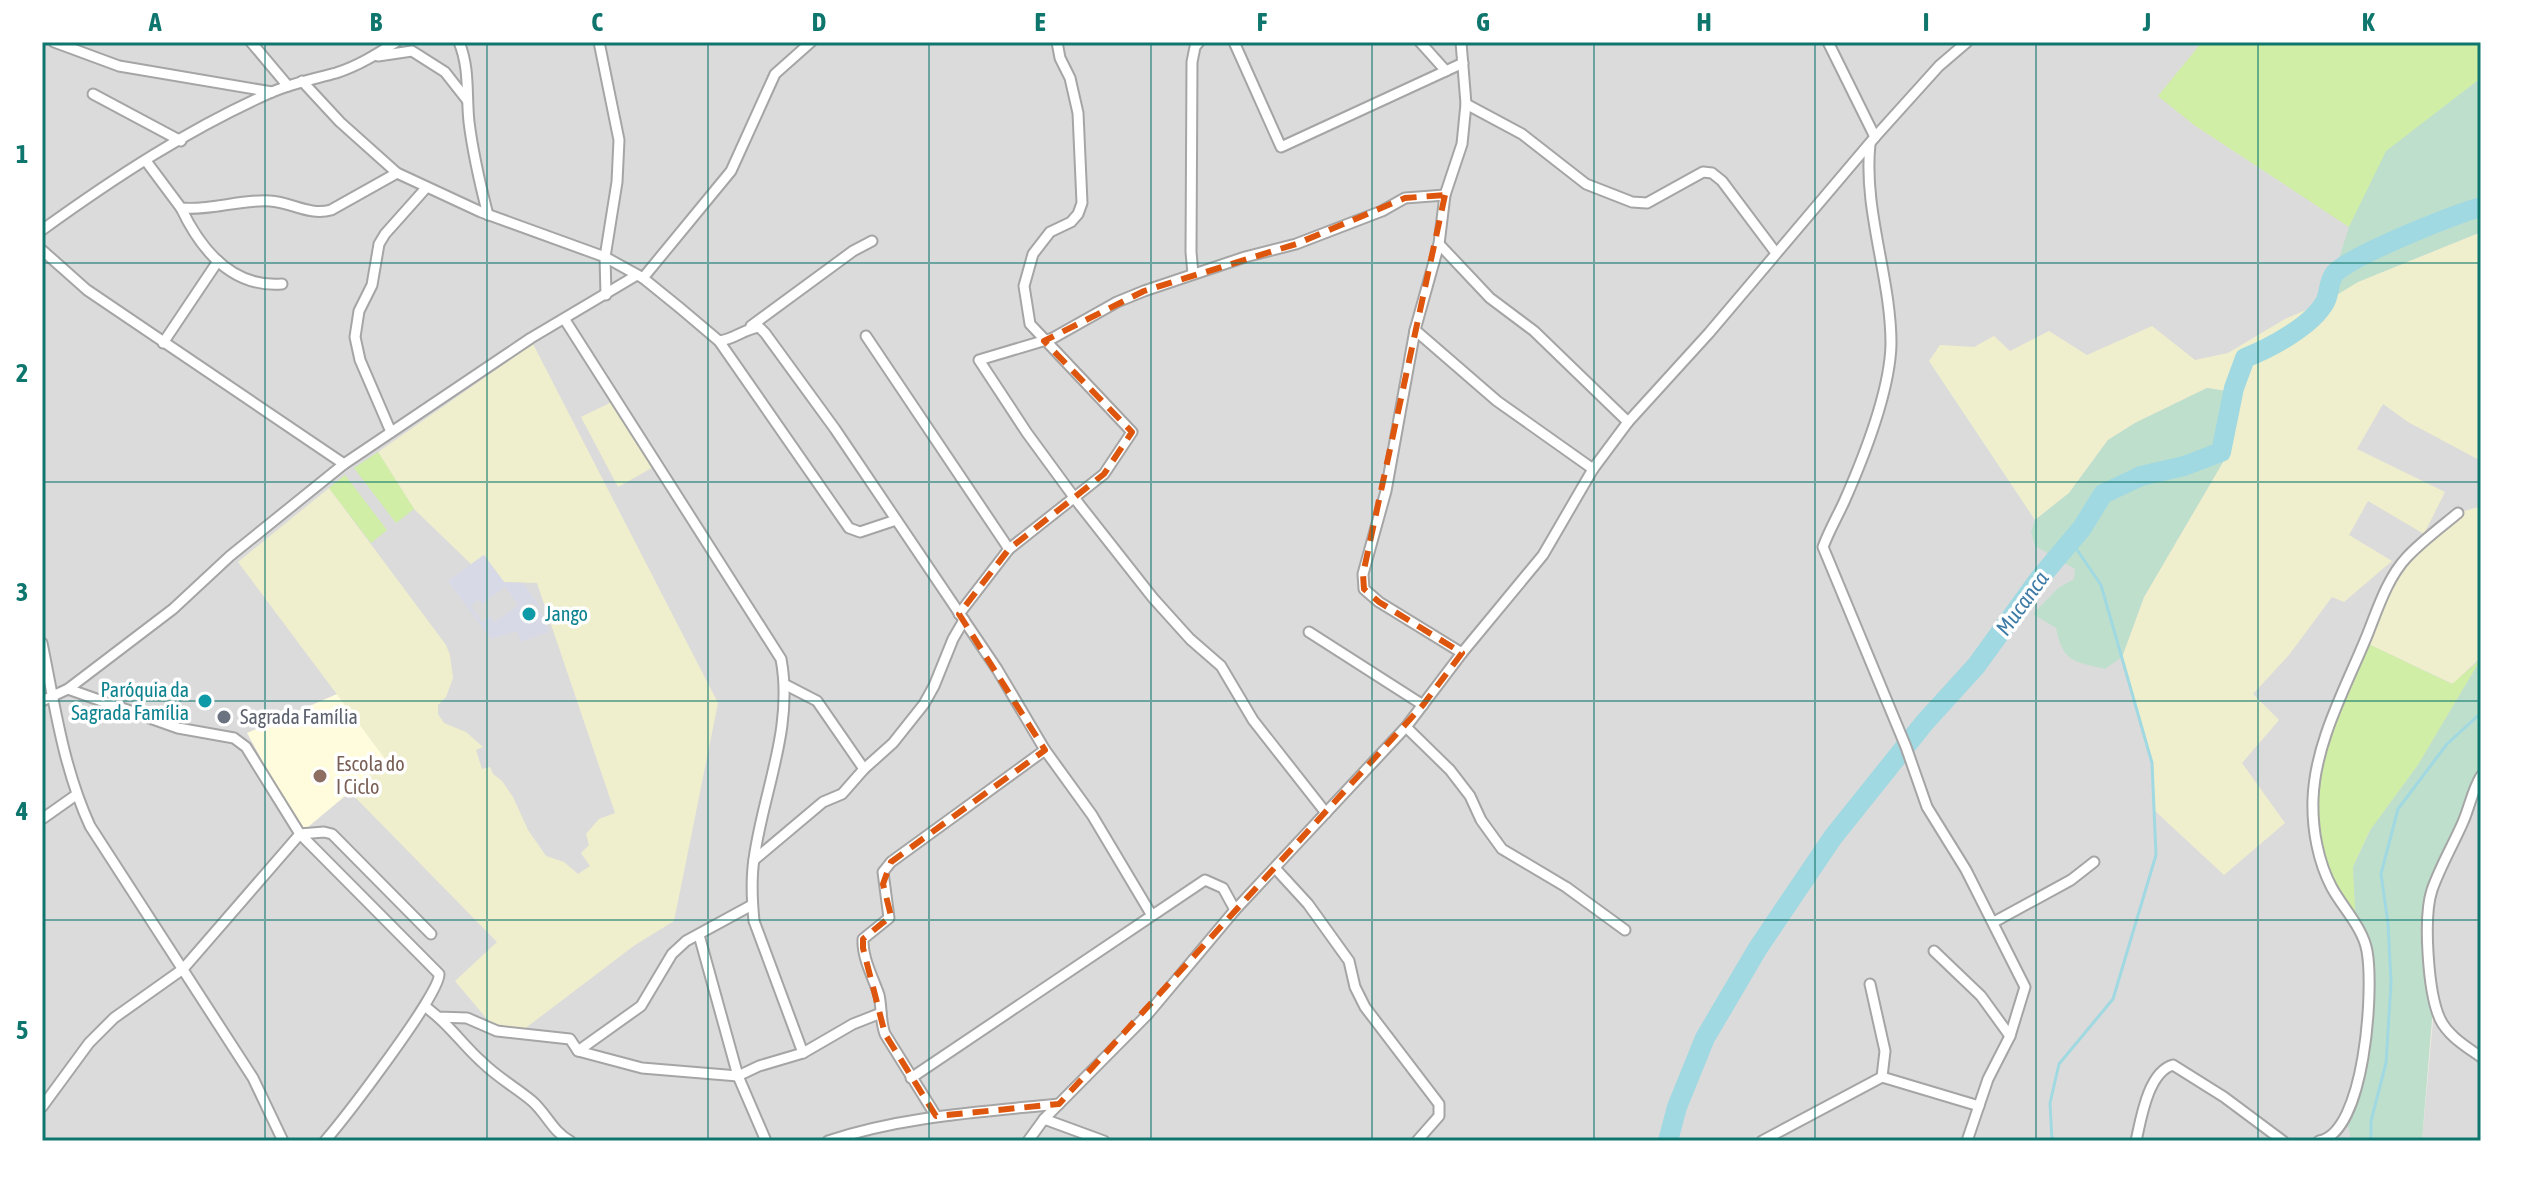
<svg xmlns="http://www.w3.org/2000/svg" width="2523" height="1183" viewBox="0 0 2523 1183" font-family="'Asap Condensed',sans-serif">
	<rect width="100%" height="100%" fill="#f0eae3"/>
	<path fill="#dcdbdb" d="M 42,42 L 2481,42 L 2481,1141 L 2422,1141 L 2435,999 L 2367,949 L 2367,1035 L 2346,1117 L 2351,1141 L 42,1141 Z"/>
	<path fill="#fffcdd" d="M 337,694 L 387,761 L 302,832 L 247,733 Z"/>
	<g fill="#f0efcd">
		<path d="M 2481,232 L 2481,461 L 2408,422 L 2383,404 L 2357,449 L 2445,492 L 2424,534 L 2368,501 L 2349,535 L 2392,561 L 2344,602 L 2332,597 L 2289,655 L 2253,694 L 2279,720 L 2242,763 L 2285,823 L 2224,875 L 2154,810 L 2152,763 L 2122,657 L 2144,597 L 2223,462 L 2233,392 L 2207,388 L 2135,423 L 2108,440 L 2069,493 L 2035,520 L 1929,361 L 1940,345 L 1974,347 L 1994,336 L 2010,351 L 2049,331 L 2087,355 L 2152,326 L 2195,360 L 2228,353 L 2285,319 L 2325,302 L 2357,282 Z"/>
		<path d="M 533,344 L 718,703 L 674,921 L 635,945 L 519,1033 L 497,1031 L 455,981 L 497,942 L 350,792 L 386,760 L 238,562 L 329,488 L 446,645 L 450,655 L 453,678 L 446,697 L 438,705 L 438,714 L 444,723 L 466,732 L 483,747 L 476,750 L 482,769 L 490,767 L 493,774 L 502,781 L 513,797 L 528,830 L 546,856 L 564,862 L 578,874 L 590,866 L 581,853 L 589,845 L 586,834 L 599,819 L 615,813 L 537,583 L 504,582 L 484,555 L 471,564 L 414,509 L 378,452 Z"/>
		<path d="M 616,400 L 657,465 L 618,487 L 581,417 Z"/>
		<path d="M 2481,506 L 2481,657 L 2453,684 L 2364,642 L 2406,558 L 2458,513 Z"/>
	</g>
	<g fill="#d0eea5">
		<path d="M 2202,42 L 2481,42 L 2481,78 L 2387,151 L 2349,227 L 2194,125 L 2158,96 Z"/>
		<path d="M 378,452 L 414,509 L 396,523 L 354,468 Z"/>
		<path d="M 345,475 L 387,530 L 371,543 L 329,488 Z"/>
		<path d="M 2364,642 L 2452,684 L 2481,659 L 2418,765 L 2369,832 L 2353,867 L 2356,925 L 2319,859 L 2313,800 L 2318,765 Z"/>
	</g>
	<g fill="#bfdfcd">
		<path d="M 2481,78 L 2481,232 L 2358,282 L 2325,302 L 2349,227 L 2386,151 Z"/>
		<path d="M 2207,388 L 2233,392 L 2223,462 L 2144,597 L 2122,657 L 2105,669 C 2074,661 2063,663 2056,628 L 2033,614 L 2058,588 L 2074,579 L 2075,569 L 2035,546 L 2031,532 L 2035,520 L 2069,493 L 2108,440 L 2135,423 Z"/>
		<path d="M 2481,659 L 2481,776 L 2431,891 L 2426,924 L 2434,995 L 2422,1141 L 2351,1141 L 2346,1117 L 2357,1085 L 2369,981 L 2356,925 L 2353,867 L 2371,829 L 2418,765 Z"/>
	</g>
	<path fill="#d7d9e6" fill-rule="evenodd" d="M 484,555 L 504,582 L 523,583 L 537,602 L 549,632 L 521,642 L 517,631 L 491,639 L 448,581 ZM 505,587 L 518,605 L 495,622 L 490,616 L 482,622 L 471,606 L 478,600 L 482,604 ZM 531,603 L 537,606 L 540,612 L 538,619 L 530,624 L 521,620 L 519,613 L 524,605 Z"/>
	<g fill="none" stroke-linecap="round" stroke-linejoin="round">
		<g stroke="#a0d9e1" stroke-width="3">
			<path d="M 2052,1141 L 2050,1103 L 2059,1064 L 2113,999 L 2156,855 L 2152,763 L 2101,585 L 2071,541"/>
			<path d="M 2371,1141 L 2371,1121 L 2386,1063 L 2391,983 L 2388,923 L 2381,874 L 2398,809 L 2447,744 L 2481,713"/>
		</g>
		<path stroke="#a0d9e1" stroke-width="20" d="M 1668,1141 L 1677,1107 L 1705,1038 L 1758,948 L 1833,837 L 1925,722 L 1976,666 L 2039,579 L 2082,528 L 2103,494 L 2141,476 L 2184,466 L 2221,452 L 2234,388 L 2245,358 C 2270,348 2312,326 2325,302 C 2330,293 2328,281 2335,273 C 2354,254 2453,215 2481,207"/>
		<g stroke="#a5a5a5" stroke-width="13">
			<g id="street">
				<path d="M 54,42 L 119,66 L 272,92"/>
				<path d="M 251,42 L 288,86"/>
				<path d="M 459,42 C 470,69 466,94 469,122 C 473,154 480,184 488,215"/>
				<path d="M 599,42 L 619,140 L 617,182 L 605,257 L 606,295"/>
				<path d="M 1234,42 L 1281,147 L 1463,63"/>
				<path d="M 1420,42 L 1446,71"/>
				<path d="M 1461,42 L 1466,104 L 1462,144 L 1445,195 L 1439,244 L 1415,330 L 1386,491 L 1363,574 L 1364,589 L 1379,602 L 1462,653"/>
				<path d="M 1828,42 L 1875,137"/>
				<path d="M 378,56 L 412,51 L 445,72 L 467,100"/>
				<path d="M 302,81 L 340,122 L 397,173 L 481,212 L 605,257 L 643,278 L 680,308 L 719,341 L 849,528 L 860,532 L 896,520"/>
				<path d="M 93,94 L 181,141"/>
				<path d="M 1466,104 L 1522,134 L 1586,184 L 1632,202 L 1647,203 L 1703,172 L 1712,173 L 1722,181 L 1776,253"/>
				<path d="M 1870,144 C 1863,211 1891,277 1891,344 C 1890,391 1863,459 1844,502 C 1837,517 1829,531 1823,547 L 1906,747 L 1927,807 L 1966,870 L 2025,987 L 2010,1036 L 1988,1079 L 1967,1141"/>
				<path d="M 146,161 L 181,208 C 211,211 240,199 270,201 C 291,202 309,216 331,210 L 397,173"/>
				<path d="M 181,208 C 201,250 232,288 282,284"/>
				<path d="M 42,230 C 114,178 190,128 272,92 C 293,83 314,79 336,73 C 358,66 377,54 396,42"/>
				<path d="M 1439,244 L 1490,298 L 1534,331 L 1628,422"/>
				<path d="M 42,250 L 87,290 L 344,464"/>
				<path d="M 1193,274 L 1191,252 L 1192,62 L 1195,47 L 1199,42"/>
				<path d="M 643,278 L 731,171 L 775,74 L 811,42"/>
				<path d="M 565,320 L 781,659 C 794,728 763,792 754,859 C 751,879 752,901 754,921 L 803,1053"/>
				<path d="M 751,326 L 853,251 L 872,241"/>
				<path d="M 1415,330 L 1497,401 L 1593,469"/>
				<path d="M 866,336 L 1009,549"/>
				<path d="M 719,341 C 733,340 744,329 759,327 L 765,333 L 835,429 L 997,669 L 1045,750 L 1092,815 L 1151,914"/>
				<path d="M 163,343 L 218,261"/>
				<path d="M 391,432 L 360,360 L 355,337 L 359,311 L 372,285 L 379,244 L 385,234 L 426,188"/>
				<path d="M 959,614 L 1009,549 L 1104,474 L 1132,432 L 1030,324 L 1024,286 L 1033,254 L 1050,232 L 1071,222 L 1078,214 L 1082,203 L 1078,113 L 1070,78 L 1060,58 L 1057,42"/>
				<path d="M 1309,632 L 1423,705"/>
				<path d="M 42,643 C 55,706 63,767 90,826 L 253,1078 L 283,1141"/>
				<path d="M 786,685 L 817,701 L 864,769"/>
				<path d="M 68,689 L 178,728 L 234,738 L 246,747 L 300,834 L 439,974 C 442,992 343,1120 325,1141"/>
				<path d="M 42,701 L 68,689 L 173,609 L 230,556 L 344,464 L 531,338 L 637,275"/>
				<path d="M 1406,727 L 1450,770 L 1470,796 L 1481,820 L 1502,849 L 1566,887 L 1625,930"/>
				<path d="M 2481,776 C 2472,791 2470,806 2463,822 C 2453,845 2440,867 2432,890 C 2423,917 2428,993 2440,1019 C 2448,1036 2467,1047 2481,1057"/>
				<path d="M 1326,813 L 1253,720 L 1221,666 L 1190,639 L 1153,598 L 1079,504 L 1027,433 L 979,360 L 1053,338 L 1117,302 L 1144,291 L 1245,257 L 1296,244 L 1382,211 L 1405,198 L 1445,195"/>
				<path d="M 42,819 L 76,795"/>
				<path d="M 754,860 L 823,802 L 842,794 L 864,769 L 893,743 L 924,704 L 934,686 L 953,639 L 964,620"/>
				<path d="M 1275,868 L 1308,904 L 1349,961 L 1355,987 L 1365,1007 L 1439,1104 L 1439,1116 L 1417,1141"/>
				<path d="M 1994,922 L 2071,880 L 2094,862"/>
				<path d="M 699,935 L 738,1076 L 766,1141"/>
				<path d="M 1934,951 L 1981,996 L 2010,1036"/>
				<path d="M 1870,984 L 1885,1051 L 1882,1077"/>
				<path d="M 426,1007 L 438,1017 L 467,1018 L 497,1031 L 570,1039 L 578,1051 L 642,1068 L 738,1076 L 759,1066 L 803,1053 L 853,1024 L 881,1013"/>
				<path d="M 438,1017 C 454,1031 466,1048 482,1062 C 497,1077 515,1087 532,1101 C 546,1113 553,1132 570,1141"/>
				<path d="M 578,1051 L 641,1006 L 672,954 L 686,941 L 752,905"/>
				<path d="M 911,1078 L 1205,880 L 1223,888 L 1235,910"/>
				<path d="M 42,1107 L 89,1043 L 114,1018 L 183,969 L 300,834 L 324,832 L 332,834 L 431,934"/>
				<path d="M 936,1116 L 885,1034 C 880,1021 882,1008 879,995 C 873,977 862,958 863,939 L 889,918 L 883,872 L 891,862 L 1045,750"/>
				<path d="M 1044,1119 L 1104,1141"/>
				<path d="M 828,1141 C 903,1116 981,1112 1059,1104"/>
				<path d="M 1028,1141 L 1044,1119 L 1147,1015 L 1235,910 L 1406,727 L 1462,653 L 1543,555 L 1593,469 L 1628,422 L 1709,333 L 1875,137 L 1939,66 L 1967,42"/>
				<path d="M 1762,1141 L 1882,1077 L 1979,1106"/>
				<path d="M 2136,1141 C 2141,1119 2148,1072 2173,1065 L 2224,1097 L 2283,1141"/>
				<path d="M 2319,1141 C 2365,1133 2374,990 2367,951 C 2363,928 2343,908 2332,888 C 2318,862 2312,829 2313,799 C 2315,743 2345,689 2366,638 C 2377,611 2387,578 2407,557 C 2422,541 2441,527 2458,513"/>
			</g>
		</g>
		<use href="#street" stroke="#fff" stroke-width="9"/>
	</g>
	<path fill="none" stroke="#de560d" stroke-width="6" stroke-dasharray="16 10" stroke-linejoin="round" d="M 1445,195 L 1363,574 L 1364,589 L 1379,602 L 1462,653 L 1423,705 L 1059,1104 L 936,1116 L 885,1034 L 863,948 L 863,939 L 891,916 L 883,884 L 891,862 L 1045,750 L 959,614 L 1009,549 L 1104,474 L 1132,432 L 1044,341 L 1144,291 L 1296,244 L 1405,198 Z"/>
	<path fill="none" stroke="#0f766e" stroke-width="2" stroke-opacity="0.55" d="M 265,42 L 265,1141M 487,42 L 487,1141M 708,42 L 708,1141M 929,42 L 929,1141M 1151,42 L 1151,1141M 1372,42 L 1372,1141M 1594,42 L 1594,1141M 1815,42 L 1815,1141M 2036,42 L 2036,1141M 2258,42 L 2258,1141M 42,263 L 2481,263M 42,482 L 2481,482M 42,701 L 2481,701M 42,920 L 2481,920"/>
	<g fill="#0f9aa8" stroke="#fff" stroke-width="3">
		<circle cx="529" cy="614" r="8"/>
		<circle cx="205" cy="701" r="8"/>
	</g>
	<circle fill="#6b7280" stroke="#fff" stroke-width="3" cx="224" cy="717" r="8"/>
	<circle fill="#8d6e63" stroke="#fff" stroke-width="3" cx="320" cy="776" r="8"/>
	<g text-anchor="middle" stroke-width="7" stroke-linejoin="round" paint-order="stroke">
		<g font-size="20" fill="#0d838f" stroke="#fff" text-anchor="start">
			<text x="545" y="621">Jango</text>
			<text x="189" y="697" text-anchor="end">Paróquia da<tspan x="189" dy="23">Sagrada Família</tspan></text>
		</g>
		<g font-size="20" fill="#5b616d" stroke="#fff" text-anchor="start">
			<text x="240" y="724">Sagrada Família</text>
		</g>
		<g font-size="20" fill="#785e54" stroke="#fff" text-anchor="start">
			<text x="336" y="771">Escola do<tspan x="336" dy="23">I Ciclo</tspan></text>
		</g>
		<g font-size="22" font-style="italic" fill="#3e7ba5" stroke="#fff">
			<text transform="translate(2022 603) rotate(-54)" y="8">Mucanca</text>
		</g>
	</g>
	<rect width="2523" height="1183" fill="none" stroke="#ffffff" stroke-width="88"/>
	<rect x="44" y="44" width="2435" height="1095" fill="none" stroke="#0f766e" stroke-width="3"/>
	<g font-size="26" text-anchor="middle" font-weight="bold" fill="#0f766e">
		<text x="155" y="31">A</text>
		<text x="376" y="31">B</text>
		<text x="597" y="31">C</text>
		<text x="819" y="31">D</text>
		<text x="1040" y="31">E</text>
		<text x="1262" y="31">F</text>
		<text x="1483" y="31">G</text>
		<text x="1704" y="31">H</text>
		<text x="1926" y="31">I</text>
		<text x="2147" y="31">J</text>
		<text x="2368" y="31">K</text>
		<text x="22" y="163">1</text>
		<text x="22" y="382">2</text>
		<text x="22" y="601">3</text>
		<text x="22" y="820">4</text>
		<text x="22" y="1039">5</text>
	</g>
</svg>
